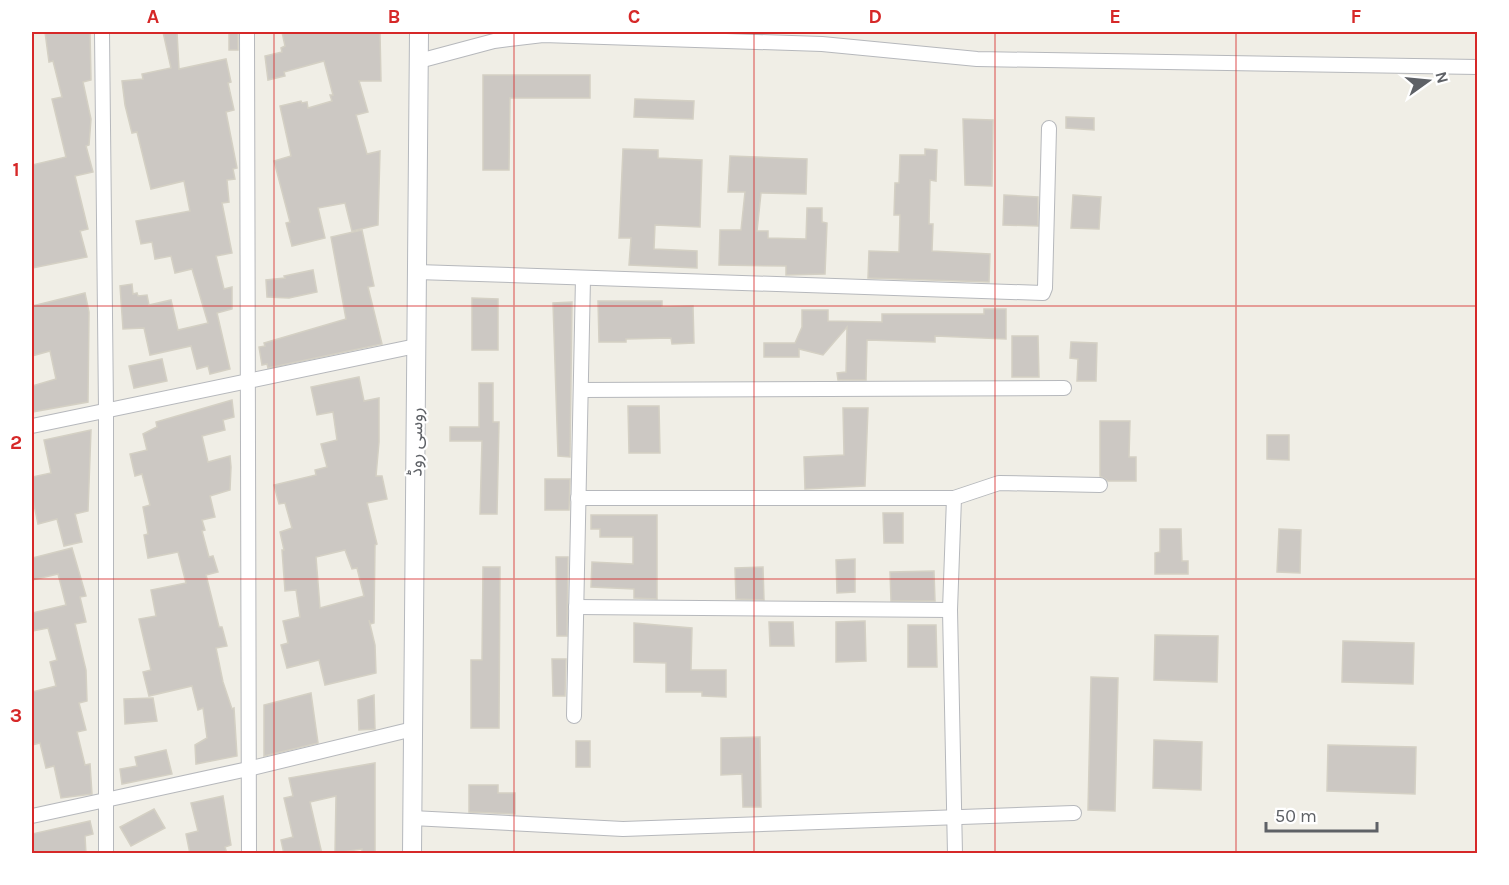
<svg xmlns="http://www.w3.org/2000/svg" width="1509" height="885" viewBox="0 0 1509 885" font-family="Karla,'Noto Sans Arabic',sans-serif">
	<rect width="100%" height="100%" fill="#f0eee6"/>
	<g fill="#ccc8c3" stroke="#d4d0c4" stroke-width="1.5" fill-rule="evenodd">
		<path d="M 45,32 L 90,32 L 91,80 L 83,82 L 91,119 L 89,145 L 86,146 L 93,172 L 75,176 L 88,229 L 80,231 L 87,257 L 32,268 L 32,165 L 66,157 L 52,99 L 62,97 L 53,61 L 49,62 Z"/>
		<path d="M 163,32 L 177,32 L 179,69 L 226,59 L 231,82 L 228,83 L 234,110 L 226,112 L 237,168 L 233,169 L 235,179 L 227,180 L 229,202 L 222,203 L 232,253 L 216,256 L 224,289 L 232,287 L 232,309 L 217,313 L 230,369 L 210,374 L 208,366 L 197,369 L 191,346 L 150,355 L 144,328 L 123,329 L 120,286 L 132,284 L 133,294 L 137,293 L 138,296 L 147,295 L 149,305 L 171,300 L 178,330 L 208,323 L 192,269 L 175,273 L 171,256 L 155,259 L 152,242 L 141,244 L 136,221 L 190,211 L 184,181 L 151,189 L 137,132 L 132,133 L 125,105 L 122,81 L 143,79 L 142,74 L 171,68 Z"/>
		<path d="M 238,32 L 238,50 L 229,50 L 229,33 Z"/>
		<path d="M 282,32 L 380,32 L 381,81 L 359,81 L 368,112 L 356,115 L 367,154 L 380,151 L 378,225 L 352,231 L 345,203 L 318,208 L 325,238 L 292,246 L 286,223 L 290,222 L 274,161 L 291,156 L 280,106 L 301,101 L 302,103 L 307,102 L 308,108 L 332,101 L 330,95 L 333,95 L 324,61 L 284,72 L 285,76 L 268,80 L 265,56 L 282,52 L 281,48 L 285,46 Z"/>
		<path d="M 483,75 L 590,75 L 590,98 L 510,98 L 509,170 L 483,170 Z"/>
		<path d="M 635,99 L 694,101 L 693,119 L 634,117 Z"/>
		<path d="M 1066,117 L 1094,118 L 1094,130 L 1066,128 Z"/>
		<path d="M 963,119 L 993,120 L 992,186 L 965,185 Z"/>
		<path d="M 623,149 L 658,150 L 658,158 L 702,160 L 700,227 L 655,225 L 654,249 L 697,251 L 697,268 L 629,265 L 631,238 L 619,238 Z"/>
		<path d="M 925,149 L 937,150 L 936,181 L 930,180 L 929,224 L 933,224 L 932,251 L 990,254 L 989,282 L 868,278 L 869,251 L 899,252 L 900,215 L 894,215 L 895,183 L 899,183 L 900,155 L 925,155 Z"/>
		<path d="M 730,156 L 807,159 L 806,194 L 761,193 L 757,231 L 768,231 L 768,238 L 806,239 L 807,208 L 822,208 L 822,222 L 827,223 L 825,274 L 786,275 L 786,266 L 719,265 L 720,230 L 741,230 L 745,192 L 728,192 Z"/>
		<path d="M 1004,195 L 1038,197 L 1038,226 L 1003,225 Z"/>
		<path d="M 1073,195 L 1101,197 L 1099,229 L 1071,228 Z"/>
		<path d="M 362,230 L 374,286 L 368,287 L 382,344 L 268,368 L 267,364 L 262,365 L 259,347 L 265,346 L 264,343 L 346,319 L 331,237 Z"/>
		<path d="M 313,270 L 317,292 L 289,298 L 267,297 L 266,280 L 285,278 L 284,276 Z"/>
		<path d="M 85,293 L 89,312 L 88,402 L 32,412 L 32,386 L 56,379 L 50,351 L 32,356 L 32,306 Z"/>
		<path d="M 472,298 L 498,299 L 498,350 L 472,350 Z"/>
		<path d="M 598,301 L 662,301 L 662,307 L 693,306 L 694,343 L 672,344 L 671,338 L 626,339 L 626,342 L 599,342 Z"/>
		<path d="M 572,302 L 570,457 L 558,456 L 553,303 Z"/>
		<path d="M 984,309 L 1006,309 L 1006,339 L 935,336 L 935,342 L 867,340 L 866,380 L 838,380 L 837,373 L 846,372 L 847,327 L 823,355 L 799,349 L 799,357 L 764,357 L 764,343 L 795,343 L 802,327 L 802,310 L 828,310 L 828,321 L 882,322 L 882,314 L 984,314 Z"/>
		<path d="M 1012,336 L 1038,336 L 1039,377 L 1012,377 Z"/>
		<path d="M 1071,342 L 1097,343 L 1096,381 L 1077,381 L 1078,359 L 1070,358 Z"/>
		<path d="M 162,359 L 167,381 L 134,388 L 129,366 Z"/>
		<path d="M 359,377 L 364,401 L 379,398 L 379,442 L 376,476 L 382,476 L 387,499 L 367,503 L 377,544 L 375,545 L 374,623 L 370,624 L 369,620 L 375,645 L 376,673 L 325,685 L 319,660 L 287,668 L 281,645 L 288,643 L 283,621 L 300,617 L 296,590 L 285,591 L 282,550 L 284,550 L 280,532 L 292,528 L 285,503 L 279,504 L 274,485 L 316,475 L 315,470 L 327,467 L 321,444 L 337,440 L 333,412 L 317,415 L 311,387 ZM 345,550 L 352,569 L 357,568 L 364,596 L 320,608 L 316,557 Z"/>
		<path d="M 479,383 L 493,383 L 493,422 L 499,422 L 497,514 L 480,514 L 482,441 L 450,441 L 450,427 L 479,427 Z"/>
		<path d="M 232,400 L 234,417 L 223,420 L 225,430 L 202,436 L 208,462 L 230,456 L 231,467 L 230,490 L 210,496 L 215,517 L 202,520 L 205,530 L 202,531 L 209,557 L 213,556 L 218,572 L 206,575 L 219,627 L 222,627 L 227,646 L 216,648 L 223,682 L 232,709 L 234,708 L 237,756 L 196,764 L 195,745 L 207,738 L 203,708 L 198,710 L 192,686 L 149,696 L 143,672 L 151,670 L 139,619 L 156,616 L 151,590 L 186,583 L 178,552 L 148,558 L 144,535 L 148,534 L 143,507 L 150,505 L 142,474 L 135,476 L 130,454 L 147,450 L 143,434 L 157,427 L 156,422 Z"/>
		<path d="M 628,406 L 659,406 L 660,453 L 629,453 Z"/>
		<path d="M 843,408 L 868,408 L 865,486 L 805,489 L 804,457 L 844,455 Z"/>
		<path d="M 1100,421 L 1130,421 L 1129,457 L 1136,457 L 1136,481 L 1108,481 L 1100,476 Z"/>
		<path d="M 91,430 L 88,511 L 75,514 L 82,542 L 64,546 L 57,519 L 38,524 L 32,495 L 32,477 L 51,473 L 44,440 Z"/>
		<path d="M 1267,435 L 1289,435 L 1289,460 L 1267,459 Z"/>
		<path d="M 545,479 L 570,479 L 569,510 L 545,510 Z"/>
		<path d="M 883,513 L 903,513 L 903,543 L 884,543 Z"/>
		<path d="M 591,515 L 657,515 L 657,599 L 634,598 L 634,589 L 591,587 L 592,562 L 633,564 L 633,537 L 600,537 L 600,529 L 591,529 Z"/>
		<path d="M 1160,529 L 1181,529 L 1182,561 L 1188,561 L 1188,574 L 1155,574 L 1155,553 L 1160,552 Z"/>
		<path d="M 1279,529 L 1301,530 L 1300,573 L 1277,572 Z"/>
		<path d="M 72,548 L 86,596 L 80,597 L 86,622 L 75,624 L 86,670 L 87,701 L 79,703 L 86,730 L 77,732 L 85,765 L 90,764 L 92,794 L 61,798 L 54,766 L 46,768 L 40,743 L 32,745 L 32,692 L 56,686 L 50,662 L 57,660 L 48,628 L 32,631 L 32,613 L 66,605 L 58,574 L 32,580 L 32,558 Z"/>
		<path d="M 556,557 L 568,557 L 567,636 L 557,636 Z"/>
		<path d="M 855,559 L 855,592 L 837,593 L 836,560 Z"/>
		<path d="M 483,567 L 500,567 L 499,728 L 471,728 L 471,660 L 482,660 Z"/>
		<path d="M 763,567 L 764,600 L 736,599 L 735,568 Z"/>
		<path d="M 934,571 L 935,601 L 891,601 L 890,572 Z"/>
		<path d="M 865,621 L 866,661 L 836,662 L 836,622 Z"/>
		<path d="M 769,622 L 793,622 L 794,646 L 770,646 Z"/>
		<path d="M 634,623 L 692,628 L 691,670 L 726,670 L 726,697 L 702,696 L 702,692 L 666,692 L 666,663 L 634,662 Z"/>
		<path d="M 908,625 L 936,625 L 937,667 L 908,667 Z"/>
		<path d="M 1155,635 L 1218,636 L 1217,682 L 1154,680 Z"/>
		<path d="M 1343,641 L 1414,643 L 1413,684 L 1342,682 Z"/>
		<path d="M 552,659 L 566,659 L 565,696 L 553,696 Z"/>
		<path d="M 1091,677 L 1118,678 L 1115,811 L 1088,810 Z"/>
		<path d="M 311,693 L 318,743 L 264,756 L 264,705 Z"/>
		<path d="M 374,695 L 375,729 L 359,730 L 358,700 Z"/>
		<path d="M 153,698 L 157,721 L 125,724 L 124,699 Z"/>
		<path d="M 760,737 L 761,807 L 743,807 L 742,774 L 721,775 L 721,738 Z"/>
		<path d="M 1154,740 L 1202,742 L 1201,790 L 1153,788 Z"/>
		<rect x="576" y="741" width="14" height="26"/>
		<path d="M 1328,745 L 1416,747 L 1415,794 L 1327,791 Z"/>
		<path d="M 166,750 L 172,774 L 122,784 L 120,769 L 137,766 L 135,757 Z"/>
		<path d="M 375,763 L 375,854 L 362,854 L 362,849 L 335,853 L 336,796 L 310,802 L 322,854 L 284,854 L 281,840 L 293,837 L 284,798 L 293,796 L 289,778 Z"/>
		<path d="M 469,785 L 498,785 L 498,793 L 515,793 L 515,814 L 469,812 Z"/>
		<path d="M 223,796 L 231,845 L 225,847 L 227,854 L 190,854 L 186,834 L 198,831 L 191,803 Z"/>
		<path d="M 154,809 L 165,828 L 131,846 L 120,827 Z"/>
		<path d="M 90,821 L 93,834 L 85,836 L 86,854 L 32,854 L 32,834 Z"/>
	</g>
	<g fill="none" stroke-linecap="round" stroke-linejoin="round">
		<g stroke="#b6b8bc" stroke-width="16">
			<g id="minor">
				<path d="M 102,32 L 106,409 L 106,854"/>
				<path d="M 247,32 L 249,854"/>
				<path d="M 419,61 L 494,41 L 543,35 L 822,44 L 977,59 L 1478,67"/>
				<path d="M 417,272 L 1043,293 L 1045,288 L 1049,128"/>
				<path d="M 581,390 L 1064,388"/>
				<path d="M 32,426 L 416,346"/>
				<path d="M 578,498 L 954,498"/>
				<path d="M 576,607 L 950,610"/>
				<path d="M 574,716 L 583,278"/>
				<path d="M 32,816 L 248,769 L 413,729"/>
				<path d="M 412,818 L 623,829 L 1074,813"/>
				<path d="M 955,854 L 950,610 L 954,498 L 999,483 L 1100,485"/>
			</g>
		</g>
		<g stroke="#b5b8bd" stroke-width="20">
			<path id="secondary" d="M 412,854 L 419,32"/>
		</g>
		<use href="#minor" stroke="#fff" stroke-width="14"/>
		<use href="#secondary" stroke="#fff" stroke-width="18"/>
	</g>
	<path fill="none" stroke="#d62828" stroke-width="1.5" stroke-opacity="0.55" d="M 274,32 L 274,854M 514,32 L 514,854M 754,32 L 754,854M 995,32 L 995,854M 1236,32 L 1236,854M 32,306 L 1478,306M 32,579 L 1478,579"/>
	<g text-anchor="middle" stroke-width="4.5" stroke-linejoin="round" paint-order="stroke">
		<g font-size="18" fill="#5e6166" stroke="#fff">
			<text transform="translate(416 442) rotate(-89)" y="6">روسی روڈ</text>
		</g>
	</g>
	<rect width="1509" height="885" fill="none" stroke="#ffffff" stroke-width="66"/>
	<g transform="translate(1428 81) rotate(75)" stroke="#ffffff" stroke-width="4.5" paint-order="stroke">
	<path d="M0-4.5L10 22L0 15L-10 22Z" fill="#5e6166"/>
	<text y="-9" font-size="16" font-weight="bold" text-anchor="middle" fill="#5e6166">N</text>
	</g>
	<path d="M1266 822v9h111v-9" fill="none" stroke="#5e6166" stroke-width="3"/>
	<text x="1275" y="822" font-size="18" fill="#5e6166" stroke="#ffffff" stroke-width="4.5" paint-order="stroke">50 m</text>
	<rect x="33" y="33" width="1443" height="819" fill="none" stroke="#d62828" stroke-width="2"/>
	<g font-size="20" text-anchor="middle" font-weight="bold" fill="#d62828">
		<text x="153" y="23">A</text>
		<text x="394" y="23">B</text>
		<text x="634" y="23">C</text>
		<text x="875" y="23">D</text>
		<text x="1115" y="23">E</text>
		<text x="1356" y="23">F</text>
		<text x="16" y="176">1</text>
		<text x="16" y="449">2</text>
		<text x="16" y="722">3</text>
	</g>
</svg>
